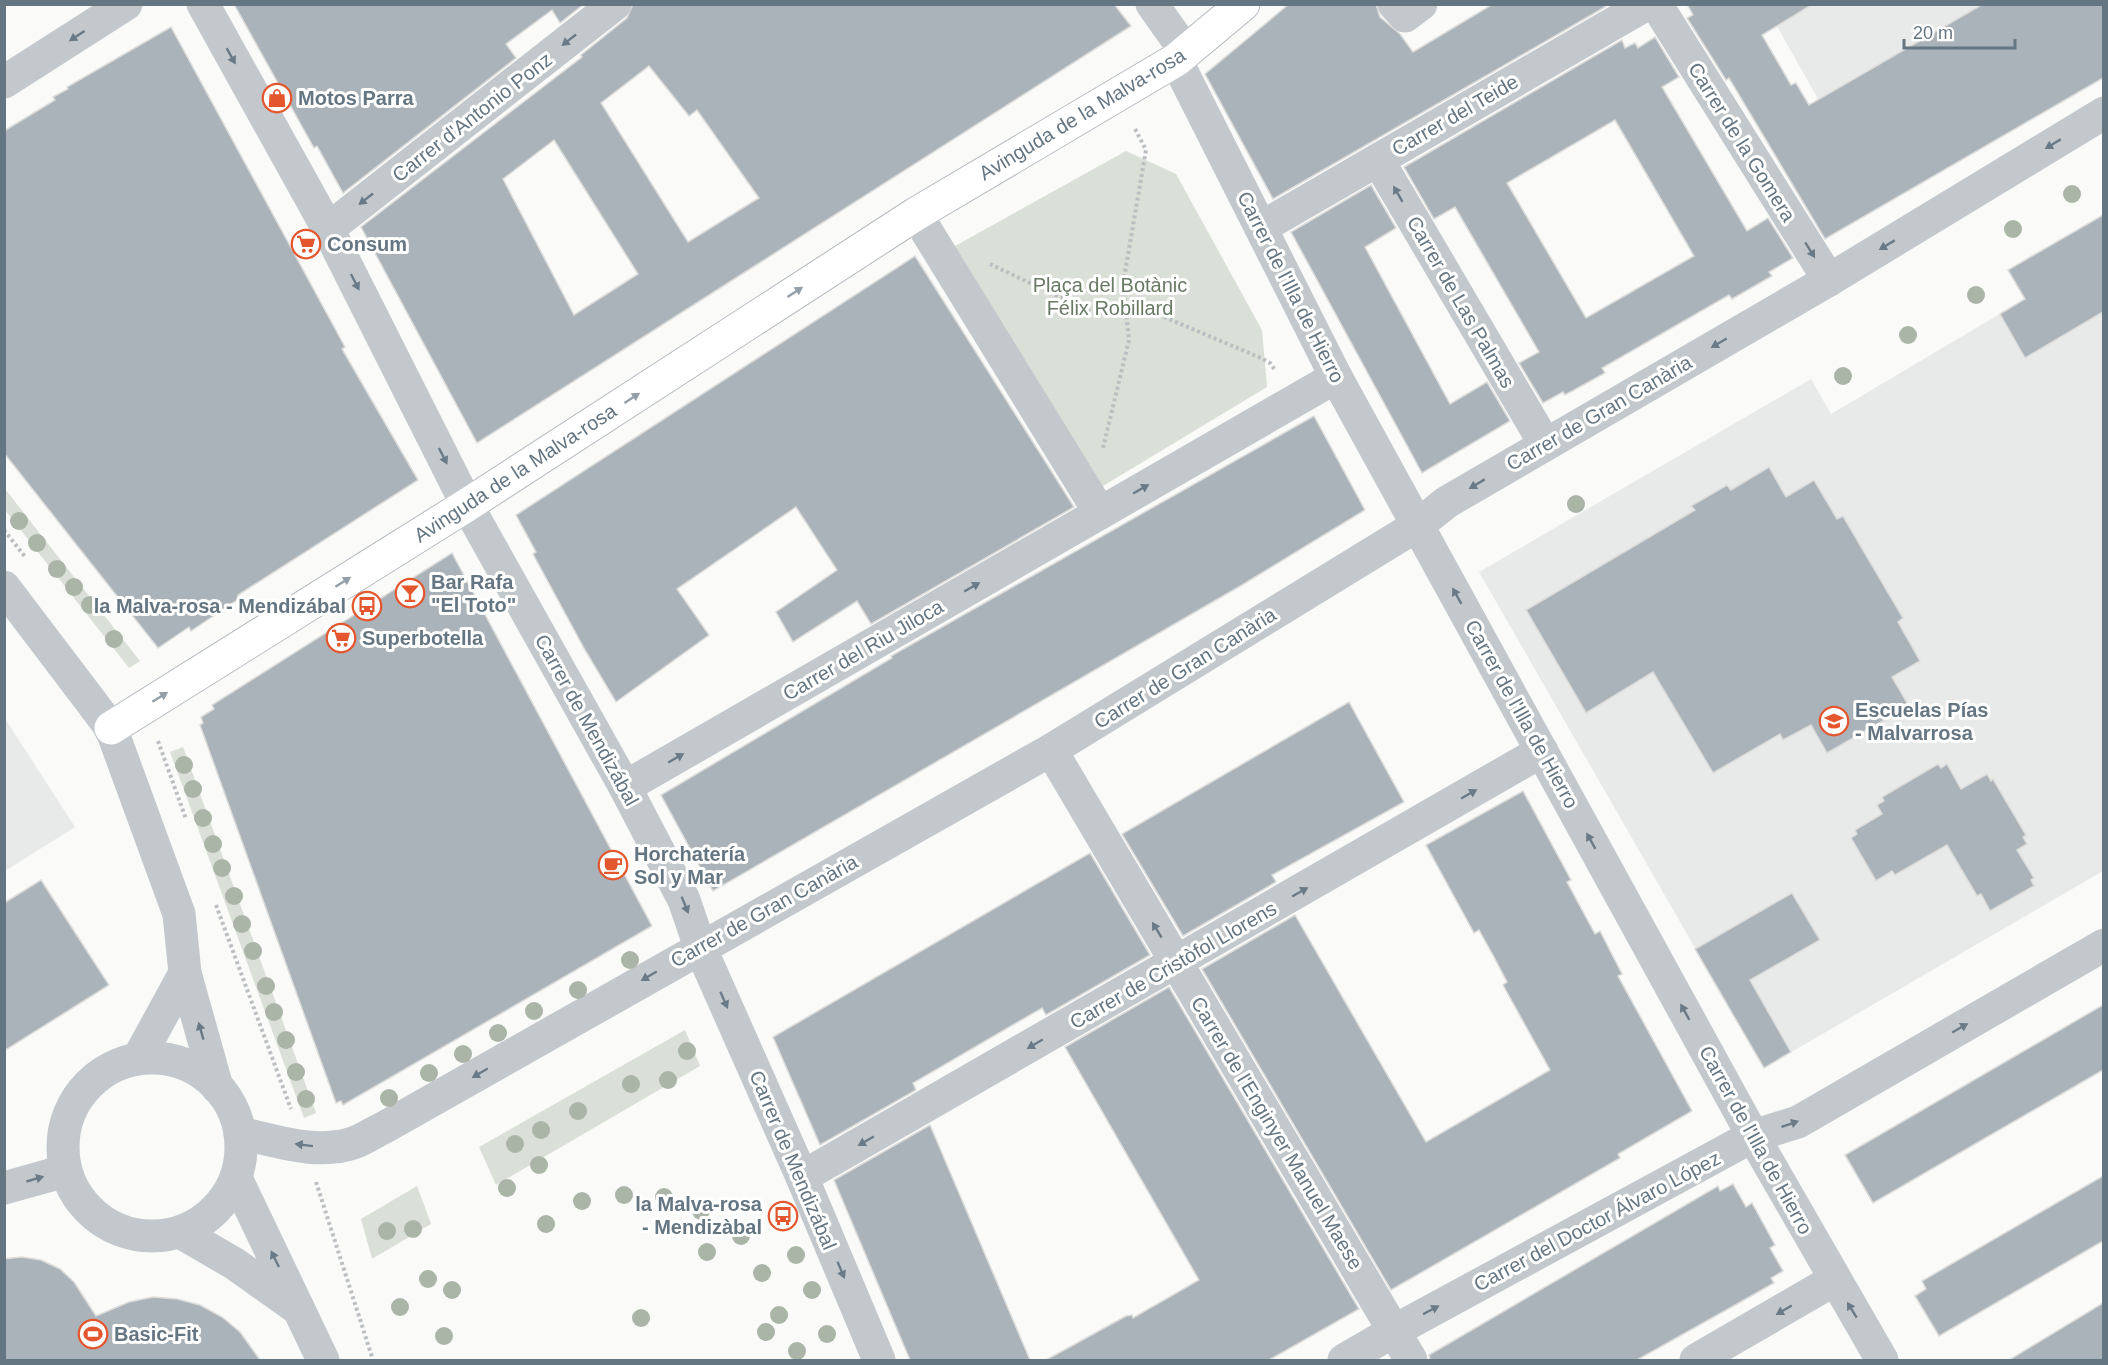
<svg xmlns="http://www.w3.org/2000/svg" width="2108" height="1365" viewBox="0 0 2108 1365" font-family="Helvetica,sans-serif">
	<rect width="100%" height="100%" fill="#fafaf8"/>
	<g fill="#e8e9e9">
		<path d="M 1765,5 L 2084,5 L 1844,145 Z"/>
		<path d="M 2103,215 L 2103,871 L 1764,1068 L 1479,572 L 1811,379 L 1831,414 L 2025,299 L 2008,270 Z"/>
		<path d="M 4,717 L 75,827 L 5,871 L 4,871 Z"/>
	</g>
	<g fill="#dadfd7">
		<path d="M 1126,151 L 1176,174 L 1262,330 L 1267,387 L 1093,492 L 946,251 Z"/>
		<path d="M 4,489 L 5,489 L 140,661 L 129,668 L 5,510 Z"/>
		<path d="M 183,747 L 316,1113 L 304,1118 L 170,752 Z"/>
		<path d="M 685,1030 L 700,1066 L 496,1185 L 479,1147 Z"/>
		<path d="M 417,1186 L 431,1224 L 372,1259 L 361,1219 Z"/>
	</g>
	<g fill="#aab3b9" stroke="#dcdcda" stroke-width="1.5" fill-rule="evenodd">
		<path d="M 234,4 L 584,4 L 560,23 L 552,10 L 506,44 L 516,58 L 343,193 L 317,146 L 314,148 Z"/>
		<path d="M 633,4 L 1114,4 L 1131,26 L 477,443 L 361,227 L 582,57 L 581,55 L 627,18 ZM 649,66 L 689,116 L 697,110 L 759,198 L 688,242 L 601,103 ZM 554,140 L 638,274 L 574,315 L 503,179 Z"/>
		<path d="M 1289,4 L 1376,4 L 1380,17 L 1400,34 L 1413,52 L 1493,4 L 1603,4 L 1605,7 L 1273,199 L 1205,74 Z"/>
		<path d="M 1687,4 L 1813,4 L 1762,35 L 1791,85 L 1796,83 L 1809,105 L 1983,4 L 2103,4 L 2103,78 L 1825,239 L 1729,78 L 1726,80 L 1687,18 L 1693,15 Z"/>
		<path d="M 171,27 L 345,347 L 342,349 L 418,480 L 238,595 L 240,598 L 191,631 L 189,627 L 158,648 L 4,453 L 4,131 L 55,100 L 53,97 L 68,89 L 67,87 Z"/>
		<path d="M 1655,37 L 1679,77 L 1662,87 L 1747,231 L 1768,218 L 1793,258 L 1769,272 L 1772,276 L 1732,299 L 1729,295 L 1602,368 L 1605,373 L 1565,395 L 1563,392 L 1543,403 L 1519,363 L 1539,352 L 1477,245 L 1455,207 L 1434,219 L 1404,167 L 1622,40 L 1625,48 L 1635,43 L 1638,48 ZM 1615,120 L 1694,256 L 1586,318 L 1507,183 Z"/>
		<path d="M 1371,185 L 1396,228 L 1365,247 L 1450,404 L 1487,382 L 1510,421 L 1422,473 L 1291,232 Z"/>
		<path d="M 2103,215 L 2103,312 L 2025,358 L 2000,314 L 2025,299 L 2008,270 Z"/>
		<path d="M 915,256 L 1074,507 L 871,624 L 857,601 L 793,642 L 776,612 L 837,570 L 796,507 L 677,589 L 709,635 L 616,702 L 585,650 L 533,554 L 536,552 L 516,515 Z"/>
		<path d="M 1314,416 L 1365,510 L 1242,585 L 713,891 L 661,795 L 892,658 L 891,656 Z"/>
		<path d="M 1769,467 L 1786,497 L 1814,480 L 1837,519 L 1843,516 L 1903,618 L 1898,622 L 1920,661 L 1892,677 L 1909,706 L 1827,753 L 1811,725 L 1783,740 L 1780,734 L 1713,773 L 1653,672 L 1586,713 L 1526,610 L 1695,510 L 1691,506 L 1727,485 L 1731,490 Z"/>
		<path d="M 452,553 L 652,926 L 343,1105 L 341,1101 L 336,1103 L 200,725 L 203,723 L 201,717 L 214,709 L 212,705 Z"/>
		<path d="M 1349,702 L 1404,802 L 1272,875 L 1276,882 L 1183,936 L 1122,834 Z"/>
		<path d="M 1938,764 L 1941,768 L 1947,764 L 1961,789 L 1987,774 L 1991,781 L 1993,779 L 2026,835 L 2023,837 L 2027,844 L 2017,850 L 2034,878 L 2031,880 L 2034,886 L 1990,911 L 1981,894 L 1977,896 L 1947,845 L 1895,875 L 1892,871 L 1876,881 L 1851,838 L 1857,834 L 1855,830 L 1882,814 L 1877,805 L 1884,801 L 1882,797 Z"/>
		<path d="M 1523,791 L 1571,880 L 1567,882 L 1595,934 L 1600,931 L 1622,974 L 1618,976 L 1692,1111 L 1618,1154 L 1620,1158 L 1391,1290 L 1202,969 L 1295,915 L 1426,1142 L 1550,1070 L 1503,985 L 1507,982 L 1494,957 L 1479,930 L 1474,933 L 1426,845 Z"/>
		<path d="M 1090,853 L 1150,955 L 1046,1015 L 1042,1008 L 913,1083 L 916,1090 L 820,1145 L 773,1037 Z"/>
		<path d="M 41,880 L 109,985 L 4,1051 L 4,903 Z"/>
		<path d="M 1792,893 L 1820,940 L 1750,980 L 1791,1052 L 1764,1068 L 1695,949 Z"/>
		<path d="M 1169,987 L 1359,1309 L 1269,1360 L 1046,1360 L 1126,1316 L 1132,1315 L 1133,1318 L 1199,1280 L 1065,1047 Z"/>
		<path d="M 2103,1005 L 2103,1070 L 1873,1203 L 1845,1155 Z"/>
		<path d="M 930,1125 L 1030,1360 L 910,1360 L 834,1180 Z"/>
		<path d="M 2103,1176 L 2103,1241 L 1939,1336 L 1915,1296 L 1926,1289 L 1922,1281 Z"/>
		<path d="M 1733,1184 L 1746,1207 L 1752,1203 L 1775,1245 L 1770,1248 L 1783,1271 L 1771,1278 L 1774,1283 L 1744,1300 L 1637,1360 L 1430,1360 L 1429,1355 L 1718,1186 L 1720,1191 Z"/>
		<path d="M 22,1257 L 41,1260 L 60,1269 L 74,1282 L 96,1316 L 129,1302 L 153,1297 L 177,1299 L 200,1305 L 222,1317 L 240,1332 L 260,1360 L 4,1360 L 4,1259 Z"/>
		<path d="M 2103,1303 L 2103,1360 L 2009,1360 Z"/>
	</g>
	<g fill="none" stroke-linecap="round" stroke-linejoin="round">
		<g stroke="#b3babf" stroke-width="35">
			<path id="secondary" d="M 111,728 L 467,505 L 916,214 L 1176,60 L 1243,4"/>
		</g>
		<g stroke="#bbbfc2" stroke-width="4" stroke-dasharray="3 3" stroke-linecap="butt">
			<path d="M 990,264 L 1093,313 L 1152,312 L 1261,358 L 1270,363 L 1275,370"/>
			<path d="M 1103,448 L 1129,340 L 1123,284 L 1146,150 L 1134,127"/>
			<path d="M 4,530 L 26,558"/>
			<path d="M 158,741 L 186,819"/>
			<path d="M 216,905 L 291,1109"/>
			<path d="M 316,1182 L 373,1360"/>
		</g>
		<g stroke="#c3c8cc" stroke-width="33">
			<path d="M 203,4 L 328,229 L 467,505 L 625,787 L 684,900 L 700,947 L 802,1177 L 879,1360"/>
			<path d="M 1152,4 L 1186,52"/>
			<path d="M 1394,4 L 1405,16 L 1421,4"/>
			<path d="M 1656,4 L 1829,280"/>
			<path d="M 1176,60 L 1336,377 L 1753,1136 L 1882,1360"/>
			<path d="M 4,82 L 126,4"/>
			<path d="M 1378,160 L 1545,444"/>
			<path d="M 916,214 L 1100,513"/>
			<path d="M 1262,227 L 1647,4"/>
			<path d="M 328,229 L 615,4"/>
			<path d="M 4,587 L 111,728 L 179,914 L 185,973 L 217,1087"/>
			<path d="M 1051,750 L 1411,1360"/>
			<path d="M 625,787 L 1336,377"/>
			<circle cx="152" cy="1147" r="89"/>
			<path d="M 138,1059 L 185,973"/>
			<path d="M 240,1133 C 276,1141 319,1156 356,1142 C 366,1138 376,1131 385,1127 L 1051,750 L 1418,525 L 1447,502 L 1829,280 L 2104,113"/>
			<path d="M 802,1177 L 1542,751"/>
			<path d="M 236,1178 L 323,1360"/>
			<path d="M 4,1188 L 65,1171"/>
			<path d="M 180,1232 L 235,1264 L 297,1308"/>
			<path d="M 1344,1360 L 1394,1331 L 1753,1136 L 1798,1122 L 2104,945"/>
			<path d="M 1696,1360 L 1834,1280"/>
		</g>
		<use href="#secondary" stroke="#fff" stroke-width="33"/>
	</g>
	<g fill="#aab4a7">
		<circle cx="2072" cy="194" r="9"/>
		<circle cx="2013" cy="229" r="9"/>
		<circle cx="1976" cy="295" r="9"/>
		<circle cx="1908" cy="335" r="9"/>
		<circle cx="1843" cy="376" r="9"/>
		<circle cx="1576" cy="504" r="9"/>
		<circle cx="19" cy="521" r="9"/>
		<circle cx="37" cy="543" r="9"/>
		<circle cx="57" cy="569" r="9"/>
		<circle cx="74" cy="587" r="9"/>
		<circle cx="90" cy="605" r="9"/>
		<circle cx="114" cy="639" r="9"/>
		<circle cx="184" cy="765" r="9"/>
		<circle cx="193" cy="789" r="9"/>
		<circle cx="203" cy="818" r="9"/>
		<circle cx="213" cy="844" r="9"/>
		<circle cx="222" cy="868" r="9"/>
		<circle cx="234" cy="896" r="9"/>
		<circle cx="242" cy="924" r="9"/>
		<circle cx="253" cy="951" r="9"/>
		<circle cx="630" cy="960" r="9"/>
		<circle cx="266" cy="986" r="9"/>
		<circle cx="578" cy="990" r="9"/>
		<circle cx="534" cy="1011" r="9"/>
		<circle cx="274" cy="1012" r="9"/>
		<circle cx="498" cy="1033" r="9"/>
		<circle cx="286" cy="1040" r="9"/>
		<circle cx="687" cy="1051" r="9"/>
		<circle cx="463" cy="1054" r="9"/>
		<circle cx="296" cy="1072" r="9"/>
		<circle cx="429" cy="1073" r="9"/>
		<circle cx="668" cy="1080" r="9"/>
		<circle cx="631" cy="1084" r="9"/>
		<circle cx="389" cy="1098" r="9"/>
		<circle cx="306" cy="1099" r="9"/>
		<circle cx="578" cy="1111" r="9"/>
		<circle cx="541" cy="1130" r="9"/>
		<circle cx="515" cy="1144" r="9"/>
		<circle cx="539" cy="1165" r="9"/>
		<circle cx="507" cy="1188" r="9"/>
		<circle cx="624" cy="1195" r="9"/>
		<circle cx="664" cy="1197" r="9"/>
		<circle cx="582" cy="1201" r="9"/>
		<circle cx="701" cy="1211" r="9"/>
		<circle cx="546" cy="1224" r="9"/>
		<circle cx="413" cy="1229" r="9"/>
		<circle cx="387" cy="1231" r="9"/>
		<circle cx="741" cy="1236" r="9"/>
		<circle cx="707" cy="1252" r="9"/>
		<circle cx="796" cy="1255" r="9"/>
		<circle cx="762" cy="1273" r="9"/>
		<circle cx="428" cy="1279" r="9"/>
		<circle cx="452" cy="1290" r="9"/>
		<circle cx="812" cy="1290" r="9"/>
		<circle cx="400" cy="1307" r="9"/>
		<circle cx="779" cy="1315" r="9"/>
		<circle cx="641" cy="1318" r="9"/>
		<circle cx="766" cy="1332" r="9"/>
		<circle cx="827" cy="1334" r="9"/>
		<circle cx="444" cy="1336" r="9"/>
		<circle cx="797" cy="1351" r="9"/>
	</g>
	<defs><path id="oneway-solid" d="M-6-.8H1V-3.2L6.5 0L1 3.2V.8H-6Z" transform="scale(1.5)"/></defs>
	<g fill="#6a7a87">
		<use href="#oneway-solid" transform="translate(77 36) rotate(147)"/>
		<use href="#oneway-solid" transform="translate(569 40) rotate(142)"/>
		<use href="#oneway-solid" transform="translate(231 56) rotate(61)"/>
		<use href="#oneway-solid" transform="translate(2053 144) rotate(149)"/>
		<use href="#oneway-solid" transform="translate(1398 194) rotate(-120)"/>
		<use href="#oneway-solid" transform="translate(366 199) rotate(142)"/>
		<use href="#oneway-solid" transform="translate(1887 245) rotate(149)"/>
		<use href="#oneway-solid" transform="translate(1810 250) rotate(58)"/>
		<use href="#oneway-solid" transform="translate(355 282) rotate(63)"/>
		<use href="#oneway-solid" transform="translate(1719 343) rotate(150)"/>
		<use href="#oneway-solid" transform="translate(443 456) rotate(63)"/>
		<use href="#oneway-solid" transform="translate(1477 484) rotate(149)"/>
		<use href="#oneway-solid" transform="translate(1141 489) rotate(-30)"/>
		<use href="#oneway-solid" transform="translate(972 587) rotate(-30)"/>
		<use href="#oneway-solid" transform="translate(1457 596) rotate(-119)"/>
		<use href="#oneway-solid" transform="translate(676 758) rotate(-30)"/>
		<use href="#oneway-solid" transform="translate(1469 794) rotate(-30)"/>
		<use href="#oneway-solid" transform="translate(1591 841) rotate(-119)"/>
		<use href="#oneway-solid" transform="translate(1300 892) rotate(-30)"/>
		<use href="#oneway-solid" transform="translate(685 905) rotate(68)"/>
		<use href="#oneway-solid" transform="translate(1157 930) rotate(-121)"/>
		<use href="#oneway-solid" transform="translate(649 976) rotate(150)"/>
		<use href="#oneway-solid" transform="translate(724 1000) rotate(66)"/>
		<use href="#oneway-solid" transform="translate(1685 1012) rotate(-119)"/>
		<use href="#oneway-solid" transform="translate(1960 1028) rotate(-30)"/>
		<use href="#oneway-solid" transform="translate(201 1031) rotate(-106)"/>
		<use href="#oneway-solid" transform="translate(1035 1044) rotate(150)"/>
		<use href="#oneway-solid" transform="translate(480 1073) rotate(150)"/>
		<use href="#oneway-solid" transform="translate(1790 1124) rotate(-19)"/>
		<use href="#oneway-solid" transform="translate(866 1141) rotate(150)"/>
		<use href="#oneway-solid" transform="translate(304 1145) rotate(-173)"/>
		<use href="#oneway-solid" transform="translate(35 1179) rotate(-16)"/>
		<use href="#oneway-solid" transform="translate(275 1259) rotate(-116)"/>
		<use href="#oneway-solid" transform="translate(841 1270) rotate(67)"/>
		<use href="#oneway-solid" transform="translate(1431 1310) rotate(-28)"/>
		<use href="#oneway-solid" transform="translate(1784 1310) rotate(150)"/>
		<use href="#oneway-solid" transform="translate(1852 1310) rotate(-121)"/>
	</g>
	<g fill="#939fa8">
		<use href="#oneway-solid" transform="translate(795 292) rotate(-33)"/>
		<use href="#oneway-solid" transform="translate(632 398) rotate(-33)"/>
		<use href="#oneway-solid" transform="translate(343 582) rotate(-32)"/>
		<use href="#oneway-solid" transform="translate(160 697) rotate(-32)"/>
	</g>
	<defs>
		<g id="shop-ring" transform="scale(1.5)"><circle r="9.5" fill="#fff" stroke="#e4572e" stroke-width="1.5"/><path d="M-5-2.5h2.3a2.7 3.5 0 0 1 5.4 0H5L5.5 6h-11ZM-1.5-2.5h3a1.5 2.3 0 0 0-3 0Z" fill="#e4572e"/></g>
		<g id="supermarket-ring" transform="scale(1.5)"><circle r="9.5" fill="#fff" stroke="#e4572e" stroke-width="1.5"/><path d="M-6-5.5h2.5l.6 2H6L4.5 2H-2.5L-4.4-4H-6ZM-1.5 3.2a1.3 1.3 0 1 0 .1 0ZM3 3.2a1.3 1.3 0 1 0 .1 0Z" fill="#e4572e"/></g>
		<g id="bar-ring" transform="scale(1.5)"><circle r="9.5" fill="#fff" stroke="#e4572e" stroke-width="1.5"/><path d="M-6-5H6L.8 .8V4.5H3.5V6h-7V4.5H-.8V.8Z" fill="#e4572e"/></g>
		<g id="bus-ring" transform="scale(1.5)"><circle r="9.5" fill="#fff" stroke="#e4572e" stroke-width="1.5"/><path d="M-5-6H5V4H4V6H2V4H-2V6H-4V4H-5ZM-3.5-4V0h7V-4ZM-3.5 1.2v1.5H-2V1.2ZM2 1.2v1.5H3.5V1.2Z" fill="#e4572e"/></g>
		<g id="school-ring" transform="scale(1.5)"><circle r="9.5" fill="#fff" stroke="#e4572e" stroke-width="1.5"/><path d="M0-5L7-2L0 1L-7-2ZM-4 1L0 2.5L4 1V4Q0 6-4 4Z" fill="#e4572e"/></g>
		<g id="cafe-ring" transform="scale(1.5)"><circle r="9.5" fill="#fff" stroke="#e4572e" stroke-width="1.5"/><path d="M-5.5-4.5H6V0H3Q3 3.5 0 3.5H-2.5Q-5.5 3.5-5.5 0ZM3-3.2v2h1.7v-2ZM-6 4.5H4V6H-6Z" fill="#e4572e"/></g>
		<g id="stadium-ring" transform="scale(1.5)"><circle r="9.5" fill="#fff" stroke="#e4572e" stroke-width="1.5"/><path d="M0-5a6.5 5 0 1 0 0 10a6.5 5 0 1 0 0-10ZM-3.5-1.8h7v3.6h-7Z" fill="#e4572e"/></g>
	</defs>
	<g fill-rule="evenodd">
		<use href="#shop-ring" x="277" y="98"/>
		<use href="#supermarket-ring" x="306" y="244"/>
		<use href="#bar-ring" x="410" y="593"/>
		<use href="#bus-ring" x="367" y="606"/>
		<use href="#supermarket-ring" x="341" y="638"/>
		<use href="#school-ring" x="1834" y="721"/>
		<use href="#cafe-ring" x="613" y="865"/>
		<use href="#bus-ring" x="783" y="1216"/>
		<use href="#stadium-ring" x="93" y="1334"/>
	</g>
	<g text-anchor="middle" stroke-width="6" stroke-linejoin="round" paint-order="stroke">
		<g font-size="20" font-weight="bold" fill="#657683" stroke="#fff" text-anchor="start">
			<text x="298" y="105">Motos Parra</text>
			<text x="327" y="251">Consum</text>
			<text x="431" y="589">Bar Rafa<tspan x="431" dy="23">"El Toto"</tspan></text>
			<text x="346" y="613" text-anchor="end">la Malva-rosa - Mendizábal</text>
			<text x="362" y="645">Superbotella</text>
			<text x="1855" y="717">Escuelas Pías<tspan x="1855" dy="23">- Malvarrosa</tspan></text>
			<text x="634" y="861">Horchatería<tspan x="634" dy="23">Sol y Mar</tspan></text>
			<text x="762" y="1211" text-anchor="end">la Malva-rosa<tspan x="762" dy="23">- Mendizàbal</tspan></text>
			<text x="114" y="1341">Basic-Fit</text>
		</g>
		<g font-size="20" fill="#657683" stroke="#fff">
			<text transform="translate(1082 114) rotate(-31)" y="7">Avinguda de la Malva-rosa</text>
			<text transform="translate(1455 115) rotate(-30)" y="7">Carrer del Teide</text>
			<text transform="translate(472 117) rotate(-38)" y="7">Carrer d'Antonio Ponz</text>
			<text transform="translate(1742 142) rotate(58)" y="7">Carrer de la Gomera</text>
			<text transform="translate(1291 287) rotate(63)" y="7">Carrer de l'Illa de Hierro</text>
			<text transform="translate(1461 302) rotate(60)" y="7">Carrer de Las Palmas</text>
			<text transform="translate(1599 413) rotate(-30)" y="7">Carrer de Gran Canària</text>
			<text transform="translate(515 473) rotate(-33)" y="7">Avinguda de la Malva-rosa</text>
			<text transform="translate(863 650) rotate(-30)" y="7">Carrer del Riu Jiloca</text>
			<text transform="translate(1185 668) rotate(-32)" y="7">Carrer de Gran Canària</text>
			<text transform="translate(1522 714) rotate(61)" y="7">Carrer de l'Illa de Hierro</text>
			<text transform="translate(587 720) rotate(61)" y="7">Carrer de Mendizábal</text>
			<text transform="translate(764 911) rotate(-29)" y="7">Carrer de Gran Canària</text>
			<text transform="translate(1173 965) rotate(-30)" y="7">Carrer de Cristòfol Llorens</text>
			<text transform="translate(1277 1133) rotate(59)" y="7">Carrer de l'Enginyer Manuel Maese</text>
			<text transform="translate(1756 1140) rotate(61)" y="7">Carrer de l'Illa de Hierro</text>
			<text transform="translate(793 1160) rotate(67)" y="7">Carrer de Mendizábal</text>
			<text transform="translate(1597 1221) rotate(-28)" y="7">Carrer del Doctor Álvaro López</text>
		</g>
		<g font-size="20" fill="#687a64" stroke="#fff">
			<text x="1110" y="292">Plaça del Botànic<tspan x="1110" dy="23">Félix Robillard</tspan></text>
		</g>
	</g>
	<rect width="2108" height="1365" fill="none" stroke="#657683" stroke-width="12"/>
	<path d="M1904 39v9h111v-9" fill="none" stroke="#657683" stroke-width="3"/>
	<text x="1913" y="39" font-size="18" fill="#657683" stroke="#ffffff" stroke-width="4.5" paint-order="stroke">20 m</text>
</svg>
